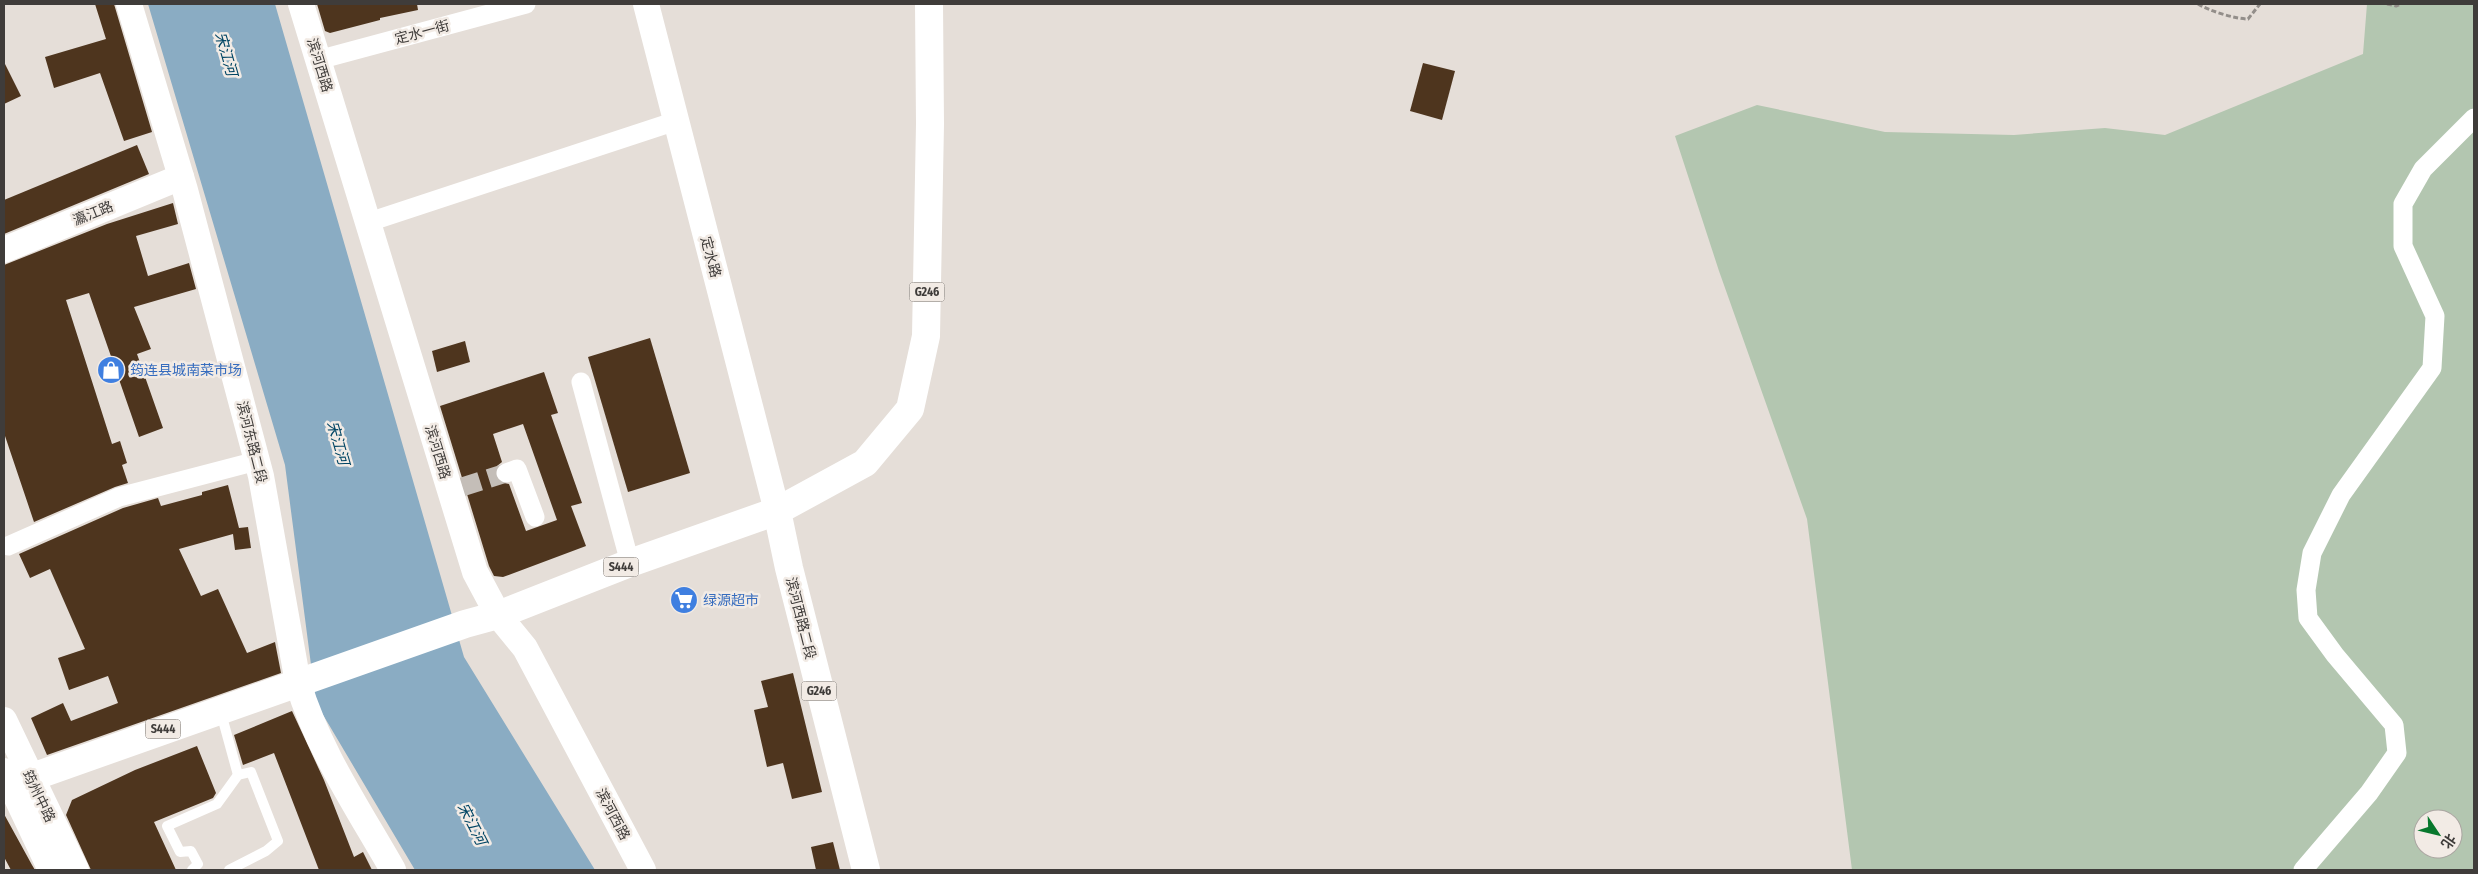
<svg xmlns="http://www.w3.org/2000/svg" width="2478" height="874" viewBox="0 0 2478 874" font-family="'Fira Sans Condensed','Noto Sans SC',sans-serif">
	<rect width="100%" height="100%" fill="#e5ded8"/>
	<path fill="#b3c6b0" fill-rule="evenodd" d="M 2367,4 L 2474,4 L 2474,870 L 1852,870 L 1807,519 L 1719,271 L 1675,136 L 1757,105 L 1885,132 L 2014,135 L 2105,128 L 2165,135 L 2363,54 ZM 2423,819 L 2453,819 L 2453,849 L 2423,849 Z"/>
	<path fill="#8aacc3" d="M 148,4 L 275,4 L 464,657 L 595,870 L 415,870 L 316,703 L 285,465 Z"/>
	<g fill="#4e351e" fill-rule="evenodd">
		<path d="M 95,4 L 114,4 L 152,132 L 124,141 L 100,73 L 54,88 L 45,57 L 106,39 Z"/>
		<path d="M 317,4 L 417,4 L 418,10 L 380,18 L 380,20 L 330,33 L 325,31 Z"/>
		<path d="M 4,62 L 21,96 L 4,104 Z"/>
		<path d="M 1423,63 L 1455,71 L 1442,120 L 1410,111 Z"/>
		<path d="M 137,145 L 149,174 L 4,234 L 4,200 Z"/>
		<path d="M 173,203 L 178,224 L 136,236 L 148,276 L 189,263 L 196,289 L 134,307 L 151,349 L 137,354 L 163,428 L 139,437 L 89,293 L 66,300 L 112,444 L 120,441 L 127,463 L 122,465 L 128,483 L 115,487 L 34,522 L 4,433 L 4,265 L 107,224 Z"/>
		<path d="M 650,338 L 690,473 L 628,492 L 588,357 Z"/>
		<path d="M 465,341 L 470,362 L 437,372 L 432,351 Z"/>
		<path d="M 544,372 L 558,413 L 551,415 L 582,503 L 571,506 L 586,546 L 503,577 L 494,576 L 489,566 L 440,406 ZM 523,424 L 557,520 L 526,531 L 509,484 L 499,482 L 495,476 L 497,466 L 502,462 L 493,434 Z"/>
		<path d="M 228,485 L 239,528 L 248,527 L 251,548 L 235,550 L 233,534 L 179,549 L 201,596 L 218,589 L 247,653 L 275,642 L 281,673 L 47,755 L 31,718 L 63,703 L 71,721 L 118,703 L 108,676 L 69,690 L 58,658 L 85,649 L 50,569 L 30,578 L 19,554 L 123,508 L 158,498 L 161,506 L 202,495 L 202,492 Z"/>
		<path d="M 793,673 L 822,792 L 792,799 L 783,763 L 767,767 L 754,710 L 768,707 L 761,681 Z"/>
		<path d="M 292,711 L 324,780 L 354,857 L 363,852 L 372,870 L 319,870 L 274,753 L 243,765 L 234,735 Z"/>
		<path d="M 197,746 L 216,793 L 213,798 L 154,822 L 176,870 L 91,870 L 66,815 L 72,800 L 135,770 Z"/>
		<path d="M 4,814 L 32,865 L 35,870 L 11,870 L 4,857 Z"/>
		<path d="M 833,842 L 840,870 L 816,870 L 811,847 Z"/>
	</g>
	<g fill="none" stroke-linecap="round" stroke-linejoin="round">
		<path stroke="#c4beb8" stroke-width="19" stroke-dasharray="19 9" stroke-linecap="butt" d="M 462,487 L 506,473"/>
		<g stroke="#938e8a" stroke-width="3" stroke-dasharray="5 2.5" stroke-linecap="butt">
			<path d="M 2198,4 C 2209,11 2236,19 2248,19 L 2260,4"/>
			<path d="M 2387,4 L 2396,6 L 2401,4"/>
		</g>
		<g stroke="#fff" stroke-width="10">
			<path d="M 221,713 L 238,775"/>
			<path d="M 192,870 L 198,864 L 191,851 L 180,852 L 167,826 L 217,804 L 238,775 L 251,772 L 278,841 L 266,851 L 229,870"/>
		</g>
		<g stroke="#fff" stroke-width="19">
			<path d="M 318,60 L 526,4"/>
			<path d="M 369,222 L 676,121"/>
			<path d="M 581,382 L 630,563"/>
			<path d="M 506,473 L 517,469 L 535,517"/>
			<path d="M 8,546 L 119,497 L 257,461"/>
			<path d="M 2303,870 L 2369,793 L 2397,753 L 2394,725 L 2335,655 L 2308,618 L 2306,590 L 2312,553 L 2341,495 L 2432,368 L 2435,316 L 2403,246 L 2403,204 L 2423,169 L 2474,118"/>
		</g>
		<g stroke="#fff" stroke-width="26">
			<path d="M 129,4 L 185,190 L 261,476 L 298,683 C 318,750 359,810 393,870"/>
			<path d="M 301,4 L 475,572 L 498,615 L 525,648 L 643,870"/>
			<path d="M 646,4 L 777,511"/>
			<path d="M 4,250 L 181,177"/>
			<path d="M 4,720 L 76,870"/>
			<path d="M 4,771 L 51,870"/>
		</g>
		<path stroke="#fff" stroke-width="28" d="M 4,787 L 465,624 L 498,615 L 630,563 L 777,511"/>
		<path stroke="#fff" stroke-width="28" d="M 866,870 L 789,568 L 777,511 L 865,463 L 910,409 L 926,336 L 930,124 L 929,4"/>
	</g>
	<defs>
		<g id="shop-disc" transform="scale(1.4375)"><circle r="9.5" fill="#3f7fe0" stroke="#f2ebe5"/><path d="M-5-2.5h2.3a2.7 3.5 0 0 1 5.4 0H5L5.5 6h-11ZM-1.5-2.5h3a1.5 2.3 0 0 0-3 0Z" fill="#fff"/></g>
		<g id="supermarket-disc" transform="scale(1.4375)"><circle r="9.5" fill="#3f7fe0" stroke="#f2ebe5"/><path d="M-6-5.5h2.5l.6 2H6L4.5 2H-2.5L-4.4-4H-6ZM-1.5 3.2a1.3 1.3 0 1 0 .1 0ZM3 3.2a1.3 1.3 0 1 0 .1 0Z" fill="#fff"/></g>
	</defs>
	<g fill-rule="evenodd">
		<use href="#shop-disc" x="111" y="370"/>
		<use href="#supermarket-disc" x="684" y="600"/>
	</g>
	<g text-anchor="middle" stroke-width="5" stroke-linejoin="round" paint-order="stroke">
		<g fill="#f2ebe5" stroke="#75706d" stroke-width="1">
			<rect x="909.5" y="282.5" width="35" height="19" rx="4"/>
			<rect x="603.5" y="557.5" width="35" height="19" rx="4"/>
			<rect x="801.5" y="681.5" width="35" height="19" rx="4"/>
			<rect x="145.5" y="719.5" width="35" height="19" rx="4"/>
		</g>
		<g font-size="12" font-weight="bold" fill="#3f3c3a">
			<text x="927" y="296">G246</text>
			<text x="621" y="571">S444</text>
			<text x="819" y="695">G246</text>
			<text x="163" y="733">S444</text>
		</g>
		<g font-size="14" fill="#3f3c3a" stroke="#f2ebe5">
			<text transform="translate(422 32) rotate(-15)" y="5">定水一街</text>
			<text transform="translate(320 65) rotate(73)" y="5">滨河西路</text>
			<text transform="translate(93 213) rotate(-22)" y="5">瀛江路</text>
			<text transform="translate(711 257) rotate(75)" y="5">定水路</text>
			<text transform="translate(252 442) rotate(76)" y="5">滨河东路二段</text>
			<text transform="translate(438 452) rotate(73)" y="5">滨河西路</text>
			<text transform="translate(801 618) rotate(76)" y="5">滨河西路二段</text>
			<text transform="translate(39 796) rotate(64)" y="5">筠州中路</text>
			<text transform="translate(613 814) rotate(62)" y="5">滨河西路</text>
		</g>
		<g font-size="14" fill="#366cbe" stroke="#f2ebe5" text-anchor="start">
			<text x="130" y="375">筠连县城南菜市场</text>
			<text x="703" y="605">绿源超市</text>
		</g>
		<g font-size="15" font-style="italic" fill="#014564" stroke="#f2ebe5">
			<text transform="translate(226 54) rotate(74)" y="5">宋江河</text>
			<text transform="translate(338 443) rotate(74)" y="5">宋江河</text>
			<text transform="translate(472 824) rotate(63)" y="5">宋江河</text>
		</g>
	</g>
	<rect width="2478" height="874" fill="none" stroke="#3f3c3a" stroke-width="10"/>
	<g transform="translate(2438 834) rotate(125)"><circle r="24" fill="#f2ebe5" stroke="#aaa5a1"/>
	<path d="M0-4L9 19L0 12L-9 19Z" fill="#08782d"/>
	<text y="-8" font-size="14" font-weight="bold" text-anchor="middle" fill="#3f3c3a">北</text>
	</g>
</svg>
